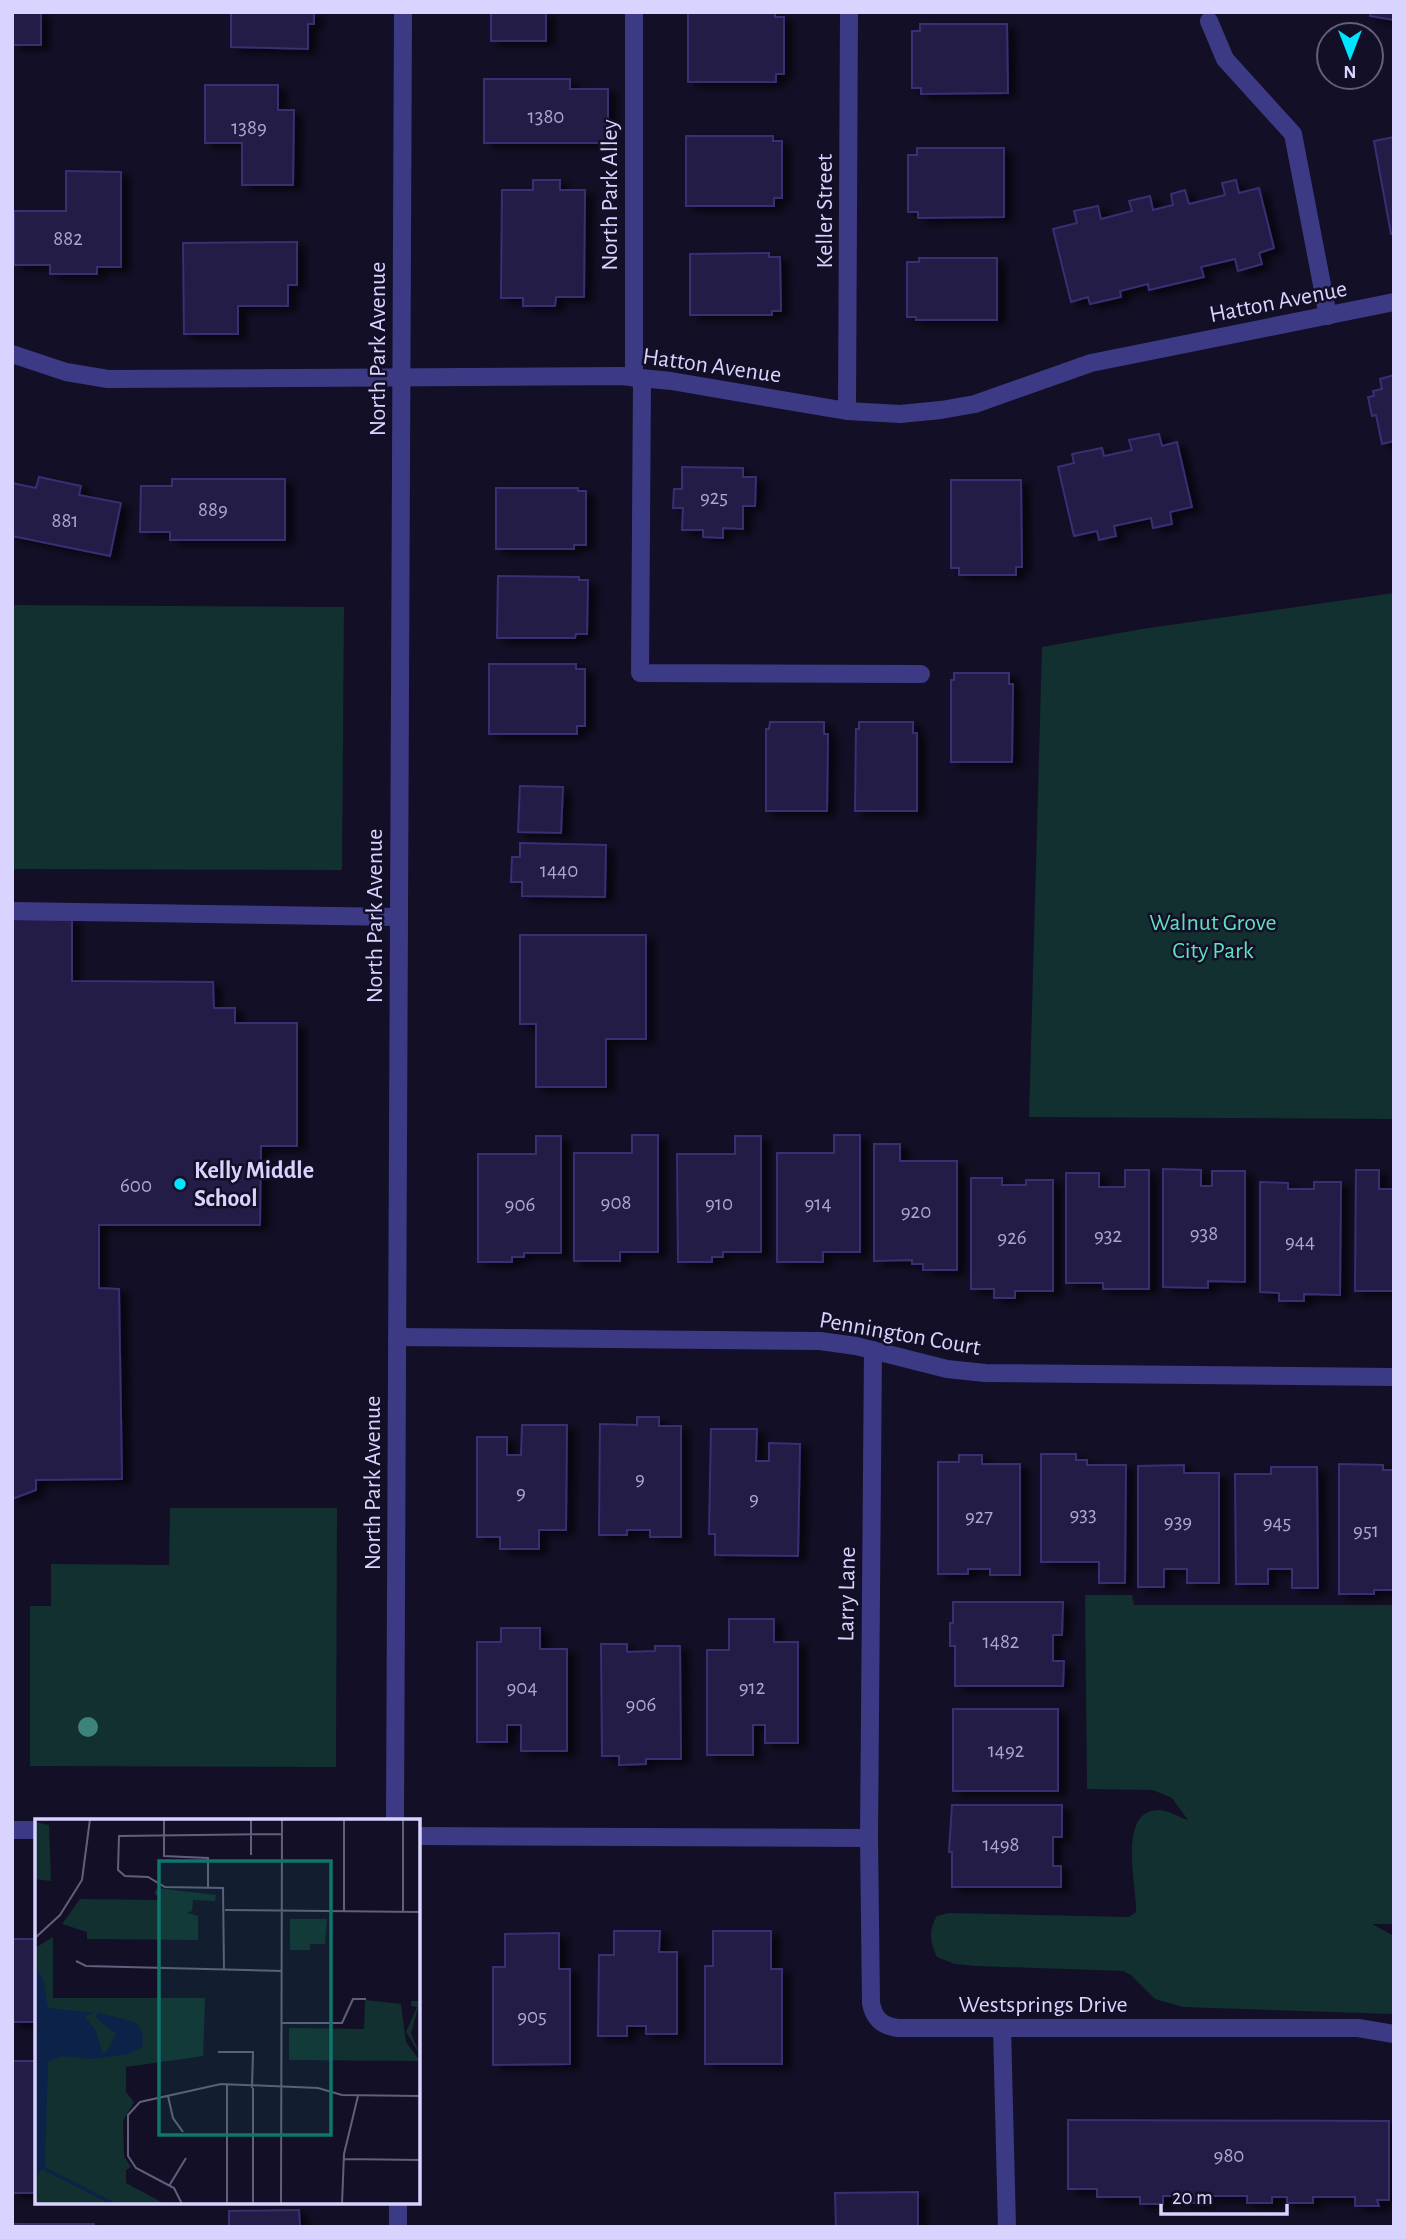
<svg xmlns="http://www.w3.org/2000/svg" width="1406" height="2239" viewBox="0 0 1406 2239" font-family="'Alegreya Sans',sans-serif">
	<defs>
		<filter id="shadow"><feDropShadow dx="8" dy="4.5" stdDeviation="3.5" flood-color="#0009"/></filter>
	</defs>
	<rect width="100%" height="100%" fill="#130f26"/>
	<g fill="#12302f">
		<path d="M 1394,593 L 1394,1119 L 1029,1117 L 1042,647 L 1142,629 Z"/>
		<path d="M 12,605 L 344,607 L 342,870 L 12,869 Z"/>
		<path d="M 170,1508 L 337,1508 L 336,1767 L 30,1766 L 30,1606 L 51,1606 L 51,1564 L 169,1565 Z"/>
		<path d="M 1085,1595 L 1132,1595 L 1134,1605 L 1394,1605 L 1394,1924 L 1372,1924 L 1394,1936 L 1394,2014 L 1183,2007 L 1155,1999 L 1131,1975 L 1123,1971 L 977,1966 L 955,1964 L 937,1957 C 930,1942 928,1930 937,1916 L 949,1913 L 1129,1917 L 1136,1912 C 1137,1887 1117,1812 1157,1810 C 1169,1810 1178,1817 1188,1820 L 1172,1798 L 1153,1790 L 1087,1789 Z"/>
	</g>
	<g fill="#241b47" stroke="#3b2d73" stroke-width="2" filter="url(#shadow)">
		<rect x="12" y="12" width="29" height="33"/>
		<path d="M 231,12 L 314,12 L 314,24 L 308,24 L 308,49 L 231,47 Z"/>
		<rect x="491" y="12" width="55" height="29"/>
		<path d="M 688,12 L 775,12 L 775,17 L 784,17 L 784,74 L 776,74 L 776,82 L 688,82 Z"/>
		<path d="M 1371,12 L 1394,12 L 1394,20 L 1370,16 Z"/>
		<path d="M 920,24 L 1007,24 L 1008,93 L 921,94 L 921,88 L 912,88 L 912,31 L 920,31 Z"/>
		<path d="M 484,79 L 570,79 L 570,89 L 608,89 L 608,143 L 484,143 Z"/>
		<path d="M 205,85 L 278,85 L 278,110 L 294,110 L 293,185 L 242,185 L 242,143 L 205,143 Z"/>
		<path d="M 686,136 L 773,136 L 773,141 L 782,141 L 782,198 L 774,198 L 774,206 L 686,206 Z"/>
		<path d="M 1394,137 L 1394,233 L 1391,234 L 1374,141 Z"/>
		<path d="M 917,148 L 1004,148 L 1004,217 L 918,218 L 918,212 L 908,212 L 908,155 L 917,155 Z"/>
		<path d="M 66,171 L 121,172 L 121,267 L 97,267 L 97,274 L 50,274 L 50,265 L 14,265 L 14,211 L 66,211 Z"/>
		<path d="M 533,180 L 560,180 L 560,190 L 585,190 L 584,297 L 556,297 L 555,306 L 523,306 L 523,298 L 501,298 L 502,190 L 533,190 Z"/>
		<path d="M 1236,180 L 1239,193 L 1259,188 L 1274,248 L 1259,253 L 1262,264 L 1238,271 L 1235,259 L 1201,267 L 1204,277 L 1149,290 L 1148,284 L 1120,291 L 1121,297 L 1090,304 L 1088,297 L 1071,302 L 1053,229 L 1077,223 L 1074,211 L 1098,206 L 1101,219 L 1132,211 L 1129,201 L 1150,196 L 1153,210 L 1173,205 L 1171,194 L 1185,190 L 1189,204 L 1225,195 L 1222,183 Z"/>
		<path d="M 297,242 L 297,285 L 288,285 L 288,306 L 238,306 L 238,334 L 184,334 L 183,243 Z"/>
		<path d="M 769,253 L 769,257 L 780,257 L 781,311 L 772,311 L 772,315 L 690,315 L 690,254 Z"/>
		<path d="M 919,258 L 997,258 L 997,320 L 916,320 L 916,317 L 907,317 L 907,262 L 919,262 Z"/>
		<path d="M 1394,375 L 1394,441 L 1382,444 L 1376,415 L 1372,416 L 1368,397 L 1374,396 L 1373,391 L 1382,389 L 1380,379 Z"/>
		<path d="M 1159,434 L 1162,446 L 1177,442 L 1192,507 L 1170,512 L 1172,524 L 1153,528 L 1151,518 L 1114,526 L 1116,536 L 1099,540 L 1097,531 L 1074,536 L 1058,467 L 1074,463 L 1072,454 L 1102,448 L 1104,456 L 1132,450 L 1129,440 Z"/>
		<path d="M 682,467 L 743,468 L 743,477 L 756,477 L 755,506 L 743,506 L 743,529 L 723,528 L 723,538 L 703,537 L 703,530 L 682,530 L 683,508 L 673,508 L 674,489 L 682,489 Z"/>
		<path d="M 39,477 L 81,486 L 79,495 L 121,503 L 110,556 L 12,536 L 12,483 L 36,488 Z"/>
		<path d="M 172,479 L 285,479 L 285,540 L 170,540 L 170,532 L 140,532 L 141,486 L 172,486 Z"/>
		<path d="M 951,480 L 1021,480 L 1022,567 L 1016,567 L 1016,575 L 959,575 L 959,568 L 951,568 Z"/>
		<path d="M 496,488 L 578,488 L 578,491 L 586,491 L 586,545 L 574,545 L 574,549 L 496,549 Z"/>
		<path d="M 498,576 L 579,577 L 579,580 L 588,580 L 587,634 L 576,634 L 575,638 L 497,638 Z"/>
		<path d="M 489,664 L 576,664 L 576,669 L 585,669 L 585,726 L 577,726 L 577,734 L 489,734 Z"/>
		<path d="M 954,673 L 1009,673 L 1009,684 L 1013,684 L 1012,762 L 951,762 L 951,680 L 954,680 Z"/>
		<path d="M 770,722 L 824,722 L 824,734 L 828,734 L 827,811 L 766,811 L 766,729 L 769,729 Z"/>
		<path d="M 859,722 L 913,722 L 913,733 L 917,733 L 917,811 L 855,811 L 856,729 L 859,729 Z"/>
		<path d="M 520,786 L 563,787 L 561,833 L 518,832 Z"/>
		<path d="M 520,843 L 606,845 L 605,897 L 522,896 L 522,882 L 511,882 L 512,857 L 520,857 Z"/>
		<path d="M 12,919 L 72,920 L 72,981 L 213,982 L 214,1008 L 235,1008 L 235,1023 L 297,1023 L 297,1146 L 261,1146 L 260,1225 L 99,1225 L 99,1288 L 119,1289 L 122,1479 L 36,1480 L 36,1490 L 12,1499 Z"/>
		<path d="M 520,935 L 646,935 L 646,1039 L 606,1039 L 606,1087 L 536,1087 L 536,1024 L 520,1024 Z"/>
		<path d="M 632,1135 L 658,1135 L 658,1252 L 620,1252 L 620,1261 L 574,1261 L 574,1153 L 632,1153 Z"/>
		<path d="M 834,1135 L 860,1135 L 860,1252 L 823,1252 L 823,1262 L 777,1262 L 777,1153 L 834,1153 Z"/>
		<path d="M 536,1136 L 561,1136 L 561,1253 L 524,1253 L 524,1257 L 512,1257 L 512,1262 L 478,1262 L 478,1154 L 536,1154 Z"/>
		<path d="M 735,1136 L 761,1136 L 761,1252 L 723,1252 L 723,1257 L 712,1257 L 712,1262 L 678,1262 L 677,1154 L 735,1154 Z"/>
		<path d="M 874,1144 L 900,1144 L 900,1161 L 957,1161 L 957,1270 L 923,1270 L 923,1264 L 912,1264 L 912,1260 L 874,1261 Z"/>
		<path d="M 1163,1169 L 1201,1170 L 1201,1186 L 1212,1186 L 1212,1171 L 1245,1171 L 1245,1282 L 1208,1281 L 1208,1288 L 1163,1287 Z"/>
		<path d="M 1125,1170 L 1149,1170 L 1149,1289 L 1103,1289 L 1103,1283 L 1066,1283 L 1066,1173 L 1099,1173 L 1099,1187 L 1125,1187 Z"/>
		<path d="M 1356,1170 L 1379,1170 L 1379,1189 L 1394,1189 L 1394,1291 L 1355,1291 Z"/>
		<path d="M 971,1178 L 1002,1178 L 1002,1185 L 1026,1185 L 1026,1180 L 1053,1180 L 1053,1291 L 1015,1291 L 1015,1298 L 994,1298 L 994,1289 L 971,1289 Z"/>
		<path d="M 1260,1182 L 1288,1183 L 1288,1189 L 1314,1189 L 1314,1182 L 1341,1182 L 1340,1295 L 1304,1294 L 1304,1301 L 1279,1301 L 1279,1293 L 1260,1292 Z"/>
		<path d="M 637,1417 L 659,1417 L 659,1426 L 681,1426 L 681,1537 L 650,1537 L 650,1530 L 627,1530 L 627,1535 L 599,1535 L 600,1424 L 637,1425 Z"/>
		<path d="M 522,1425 L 567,1425 L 566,1530 L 539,1530 L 539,1549 L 500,1549 L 500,1537 L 477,1537 L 477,1437 L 507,1437 L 507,1455 L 521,1455 Z"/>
		<path d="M 711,1429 L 757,1429 L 756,1461 L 769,1461 L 769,1443 L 800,1444 L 798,1556 L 715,1555 L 715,1534 L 709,1534 Z"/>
		<path d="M 1041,1454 L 1076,1454 L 1076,1460 L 1087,1460 L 1087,1465 L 1126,1465 L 1125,1583 L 1099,1583 L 1099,1562 L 1041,1562 Z"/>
		<path d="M 959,1455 L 982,1455 L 982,1464 L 1020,1464 L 1020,1575 L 990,1575 L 990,1569 L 968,1569 L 968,1574 L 938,1574 L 938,1462 L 959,1462 Z"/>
		<path d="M 1339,1464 L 1383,1465 L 1383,1470 L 1394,1470 L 1394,1590 L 1374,1590 L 1374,1594 L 1339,1594 Z"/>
		<path d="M 1184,1465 L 1184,1473 L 1219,1473 L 1219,1583 L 1187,1583 L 1187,1569 L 1164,1569 L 1164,1587 L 1138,1587 L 1138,1466 Z"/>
		<path d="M 1271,1467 L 1317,1467 L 1318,1588 L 1292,1588 L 1292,1569 L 1268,1569 L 1268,1584 L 1236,1584 L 1235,1474 L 1271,1474 Z"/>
		<path d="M 953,1602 L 1063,1602 L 1062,1635 L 1053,1635 L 1053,1661 L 1064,1661 L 1063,1686 L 955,1686 L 955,1646 L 950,1646 L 950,1623 L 953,1623 Z"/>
		<path d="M 729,1619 L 774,1619 L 774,1642 L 798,1642 L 798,1743 L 765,1743 L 765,1725 L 753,1725 L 753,1755 L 707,1755 L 707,1650 L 729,1650 Z"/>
		<path d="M 501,1628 L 540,1628 L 540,1649 L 567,1649 L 567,1751 L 521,1751 L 521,1725 L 507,1725 L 507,1742 L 477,1742 L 477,1642 L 501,1642 Z"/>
		<path d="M 601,1644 L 627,1644 L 627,1652 L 655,1651 L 655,1646 L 680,1646 L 681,1759 L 646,1759 L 646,1764 L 619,1765 L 619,1756 L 602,1756 Z"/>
		<rect x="953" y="1709" width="105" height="82"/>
		<path d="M 952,1805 L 1062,1805 L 1062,1837 L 1053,1837 L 1053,1866 L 1061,1866 L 1061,1887 L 952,1887 L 952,1852 L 949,1852 Z"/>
		<path d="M 614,1931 L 660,1931 L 659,1952 L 677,1952 L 677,2034 L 646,2034 L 646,2026 L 627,2026 L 627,2036 L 598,2036 L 599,1955 L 614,1955 Z"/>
		<path d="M 713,1931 L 771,1931 L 771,1969 L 782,1969 L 782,2064 L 705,2064 L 705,1966 L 713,1966 Z"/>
		<path d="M 559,1933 L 559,1969 L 570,1969 L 570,2064 L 493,2065 L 493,1967 L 505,1967 L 505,1934 Z"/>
		<rect x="12" y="1939" width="25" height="83"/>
		<rect x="12" y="2061" width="25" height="132"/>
		<path d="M 1068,2120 L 1389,2121 L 1389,2200 L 1377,2200 L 1379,2206 L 1355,2206 L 1355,2197 L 1313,2197 L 1313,2203 L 1287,2203 L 1287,2197 L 1272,2197 L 1272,2203 L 1247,2203 L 1247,2196 L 1204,2196 L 1204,2203 L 1183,2203 L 1183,2196 L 1163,2196 L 1163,2204 L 1140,2204 L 1140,2197 L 1097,2197 L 1097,2189 L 1068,2189 Z"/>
		<path d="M 918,2192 L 918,2227 L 836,2227 L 835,2193 Z"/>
		<path d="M 299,2210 L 300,2227 L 229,2227 L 229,2211 Z"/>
		<rect x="12" y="2224" width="82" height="3"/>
	</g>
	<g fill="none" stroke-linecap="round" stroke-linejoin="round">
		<g stroke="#3d3a85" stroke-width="18">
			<path d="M 634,12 L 634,378"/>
			<path d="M 1209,21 L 1225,59 L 1293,134 L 1328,316"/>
			<path d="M 12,354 L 66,372 L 108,379 L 621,376 L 671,381 L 847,411 L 900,414 L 941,410 L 975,404 L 1091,363 L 1394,302"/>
			<path d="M 642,379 L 640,673 L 921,674"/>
			<path d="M 847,411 L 849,12"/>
			<path d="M 12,911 L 398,917"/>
			<path d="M 397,1337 L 820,1341 L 856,1346 L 947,1369 L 985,1373 L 1394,1377"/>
			<path d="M 873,1350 L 869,1838 L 871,2003 C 874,2019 882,2026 898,2028 L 1358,2028 L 1394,2034"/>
			<path d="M 395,1821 L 403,12"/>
			<path d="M 12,1830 L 37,1830"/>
			<path d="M 418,1836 L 869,1838"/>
			<path d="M 1002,2028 L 1007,2227"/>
			<path d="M 398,2202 L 398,2227"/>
		</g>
	</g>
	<circle fill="#3d827b" cx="88" cy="1727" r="10"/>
	<circle fill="#00e5ff" stroke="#130f26" stroke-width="2.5" cx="180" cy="1184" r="7"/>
	<g text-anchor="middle" stroke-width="5" stroke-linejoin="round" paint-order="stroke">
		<g font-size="21" fill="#aca6d1">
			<text x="546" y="123">1380</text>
			<text x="249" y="134">1389</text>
			<text x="68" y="245">882</text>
			<text x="714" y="504">925</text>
			<text x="213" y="516">889</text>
			<text x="65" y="527">881</text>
			<text x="559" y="877">1440</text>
			<text x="136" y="1192">600</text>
			<text x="616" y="1209">908</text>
			<text x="719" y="1210">910</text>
			<text x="818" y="1210">914</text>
			<text x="520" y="1211">906</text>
			<text x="916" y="1218">920</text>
			<text x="1204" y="1240">938</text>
			<text x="1108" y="1242">932</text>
			<text x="1012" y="1244">926</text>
			<text x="1300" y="1248">944</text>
			<text x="640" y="1485">9</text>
			<text x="521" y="1499">9</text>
			<text x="754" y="1505">9</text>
			<text x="1083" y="1521">933</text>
			<text x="979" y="1523">927</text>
			<text x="1178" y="1528">939</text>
			<text x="1277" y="1529">945</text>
			<text x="1366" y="1537">951</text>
			<text x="1001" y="1648">1482</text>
			<text x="522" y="1694">904</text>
			<text x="752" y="1694">912</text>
			<text x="641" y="1711">906</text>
			<text x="1006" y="1757">1492</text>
			<text x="1001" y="1851">1498</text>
			<text x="532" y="2023">905</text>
			<text x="1229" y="2162">980</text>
		</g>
		<g font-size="24" fill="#d9d4ff" stroke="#130f26">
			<text transform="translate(609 195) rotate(-90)" y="8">North Park Alley</text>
			<text transform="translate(824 211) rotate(-90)" y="8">Keller Street</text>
			<text transform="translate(1278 301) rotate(-11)" y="8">Hatton Avenue</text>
			<text transform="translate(377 349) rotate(-90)" y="8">North Park Avenue</text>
			<text transform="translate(712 365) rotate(8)" y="8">Hatton Avenue</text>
			<text transform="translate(374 916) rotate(-90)" y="8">North Park Avenue</text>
			<text transform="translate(900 1333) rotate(10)" y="8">Pennington Court</text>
			<text transform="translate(372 1483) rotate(-90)" y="8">North Park Avenue</text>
			<text transform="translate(846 1594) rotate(-89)" y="8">Larry Lane</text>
			<text x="1043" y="2012">Westsprings Drive</text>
		</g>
		<g font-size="24" fill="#5fe0c0" stroke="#130f26">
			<text x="1213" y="930">Walnut Grove<tspan x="1213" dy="28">City Park</tspan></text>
		</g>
		<g font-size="24" font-weight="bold" fill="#d9d4ff" stroke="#130f26" text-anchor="start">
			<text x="194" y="1178">Kelly Middle<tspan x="194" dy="28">School</tspan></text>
		</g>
	</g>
	<g transform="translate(35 1819)">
		<rect width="385" height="385" fill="#130f26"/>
		<path d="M 0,3 L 14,6 L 16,62 L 0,60 ZM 122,69 L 181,76 L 180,82 L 158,81 L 157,92 L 152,94 L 163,97 L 163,121 L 52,120 L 52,113 L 27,105 L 45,80 L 126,81 L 119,74 ZM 255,100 L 292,100 L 290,125 L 275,125 L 275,131 L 255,131 ZM 18,118 L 18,179 L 170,179 L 168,237 L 91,248 L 91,273 L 99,283 L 88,302 L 89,337 L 96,348 L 91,351 L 91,364 L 130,385 L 0,385 L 0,129 ZM 330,181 L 366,185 L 371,223 L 385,242 L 254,241 L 254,209 L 329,210 ZM 376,182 L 385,182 L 376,214 L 385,236 L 371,213 L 382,188 L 376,187 Z" fill="#12302f"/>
		<path d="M 0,147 L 8,160 L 13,189 L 60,194 L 50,197 L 61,212 L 67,233 L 71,234 L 81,215 L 61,199 L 62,193 L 102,204 L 108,215 L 107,228 L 94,235 L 58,240 L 27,237 L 13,243 L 10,347 L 0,359 Z" fill="#0c2248"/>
		<path fill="none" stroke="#0c2248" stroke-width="3.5" d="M 8,349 L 79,385"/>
		<path fill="none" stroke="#625e7d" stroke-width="2" d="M 129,0 L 129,37 L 173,39 L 173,68M 216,0 L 216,36M 190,91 L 385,93M 309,92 L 309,0M 368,93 L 368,0M 0,119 L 25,96 L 47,61 L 55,0M 41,142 L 51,147 L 247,152M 189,151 L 188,69 L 130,68 L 113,58 L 90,57 L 83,51 L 84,17 L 247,15M 247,204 L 307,204 L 318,180 L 331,180M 183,233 L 218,233 L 217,269M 218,269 L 218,385M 133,277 L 138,299 L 148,313M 308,340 L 385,341M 134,367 L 151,339M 147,385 L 139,369 L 101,349 L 93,337 L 93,296 L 105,283 L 186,265 L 283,269 L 307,276 L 385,277M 192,385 L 192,265M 246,385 L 247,0M 307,385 L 309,335 L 323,277"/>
		<path fill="#0f766e" fill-opacity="0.15" stroke="#0f766e" stroke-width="3.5" d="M 124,42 L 296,42 L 296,316 L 124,316 Z"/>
		<rect width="385" height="385" fill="none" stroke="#d9d4ff" stroke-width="3.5"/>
	</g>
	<rect width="1406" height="2239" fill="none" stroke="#d9d4ff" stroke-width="28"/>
	<g transform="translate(1350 56) rotate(180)"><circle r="33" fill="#130f26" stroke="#625e7d" stroke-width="2"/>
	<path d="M0-5L12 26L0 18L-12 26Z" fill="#00e5ff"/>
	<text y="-10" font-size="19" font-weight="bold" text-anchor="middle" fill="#d9d4ff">N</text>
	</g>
	<path d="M1161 2204v10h126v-10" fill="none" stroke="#d9d4ff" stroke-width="3.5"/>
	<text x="1172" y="2204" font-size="21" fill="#d9d4ff" stroke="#130f26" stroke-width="5" paint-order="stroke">20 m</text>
</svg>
